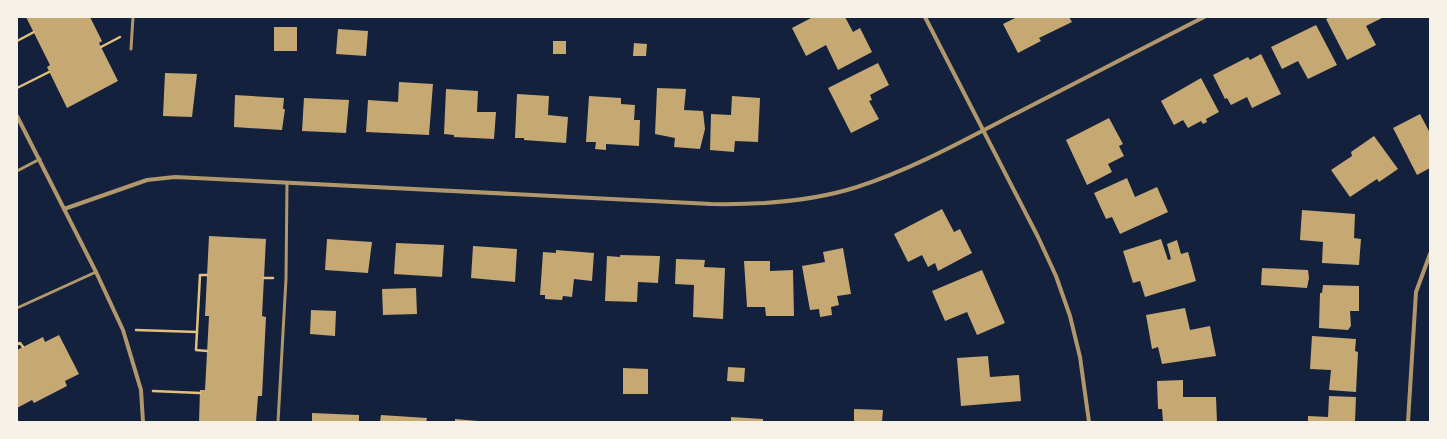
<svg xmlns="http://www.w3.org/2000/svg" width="1447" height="439" viewBox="0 0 1447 439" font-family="'Varela Round',sans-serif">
	<rect width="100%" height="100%" fill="#14213d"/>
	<g fill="#c6a872">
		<path d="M 26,17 L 90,17 L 102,41 L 99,43 L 118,81 L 67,108 L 47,67 L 50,65 Z"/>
		<path d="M 813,17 L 845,17 L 853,32 L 860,28 L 872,52 L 838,70 L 826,45 L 806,56 L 792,28 Z"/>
		<path d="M 1017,17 L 1069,17 L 1072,22 L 1039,38 L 1041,41 L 1018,53 L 1003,24 Z"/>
		<path d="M 1331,17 L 1384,17 L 1366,26 L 1376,45 L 1347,60 L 1326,19 Z"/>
		<path d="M 1316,25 L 1337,65 L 1308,79 L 1298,61 L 1282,69 L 1271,47 Z"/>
		<rect x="274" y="27" width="23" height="24"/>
		<path d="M 338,29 L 368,31 L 366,56 L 336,54 Z"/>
		<rect x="553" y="41" width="13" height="13"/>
		<path d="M 634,43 L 647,44 L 646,56 L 633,56 Z"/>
		<path d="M 1261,54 L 1281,94 L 1252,108 L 1247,97 L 1231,105 L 1227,98 L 1225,99 L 1213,75 L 1248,57 L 1250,60 Z"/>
		<path d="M 878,63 L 889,85 L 870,95 L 872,100 L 869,101 L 879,119 L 851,133 L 828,88 Z"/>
		<path d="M 165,73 L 197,74 L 192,117 L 163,116 Z"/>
		<path d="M 1201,78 L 1219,112 L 1206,119 L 1207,122 L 1203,124 L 1201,121 L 1188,128 L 1183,120 L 1174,125 L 1161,101 Z"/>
		<path d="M 399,82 L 433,84 L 429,135 L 366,132 L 368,100 L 398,102 Z"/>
		<path d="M 657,88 L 686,89 L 684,110 L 703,111 L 705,129 L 700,149 L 674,147 L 675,138 L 655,134 Z"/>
		<path d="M 446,89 L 478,91 L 477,112 L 496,112 L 494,139 L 454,137 L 454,135 L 444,134 Z"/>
		<path d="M 517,94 L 549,96 L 548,115 L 568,117 L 566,143 L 524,140 L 524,138 L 515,138 Z"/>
		<path d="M 235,95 L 284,98 L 283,109 L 285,109 L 282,130 L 234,127 Z"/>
		<path d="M 589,96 L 621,98 L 621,104 L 635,105 L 634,120 L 640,120 L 639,146 L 606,144 L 606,150 L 595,149 L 596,142 L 586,142 Z"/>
		<path d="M 732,96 L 760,98 L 758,142 L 735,141 L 734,152 L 710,150 L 711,114 L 731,115 Z"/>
		<path d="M 304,98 L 349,100 L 346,133 L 302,131 Z"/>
		<path d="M 1420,114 L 1430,133 L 1430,168 L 1417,175 L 1393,128 Z"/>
		<path d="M 1109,118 L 1123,144 L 1119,146 L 1124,156 L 1108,164 L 1112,172 L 1087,185 L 1066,140 Z"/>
		<path d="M 1374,136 L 1398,169 L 1379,182 L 1377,179 L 1350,197 L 1331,170 L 1352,156 L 1351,152 Z"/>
		<path d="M 1127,178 L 1135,197 L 1157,187 L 1168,212 L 1120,234 L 1112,217 L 1106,219 L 1094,193 Z"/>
		<path d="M 942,209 L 954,232 L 960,229 L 972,253 L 938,271 L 935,263 L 928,267 L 922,255 L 908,262 L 894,234 Z"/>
		<path d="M 1302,210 L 1355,214 L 1354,238 L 1361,239 L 1359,265 L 1322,263 L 1323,242 L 1300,240 Z"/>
		<path d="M 209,236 L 266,239 L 262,316 L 266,317 L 262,396 L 258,396 L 256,422 L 199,422 L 200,390 L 205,390 L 209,316 L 205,316 Z"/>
		<path d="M 327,239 L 372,242 L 368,273 L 325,270 Z"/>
		<path d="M 1161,239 L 1168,260 L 1171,259 L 1167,244 L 1177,240 L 1181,254 L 1188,252 L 1196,281 L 1145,297 L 1140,281 L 1133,283 L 1123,251 Z"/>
		<path d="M 396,243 L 444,245 L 442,277 L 394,274 Z"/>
		<path d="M 473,246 L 517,249 L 515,282 L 471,278 Z"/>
		<path d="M 843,248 L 851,294 L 837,296 L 839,305 L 831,307 L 832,315 L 820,317 L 819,309 L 810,310 L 802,266 L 825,262 L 823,252 Z"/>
		<path d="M 556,250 L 594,253 L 592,281 L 574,279 L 572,297 L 563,296 L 562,300 L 545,299 L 545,295 L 540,295 L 543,252 L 556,253 Z"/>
		<path d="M 620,255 L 660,256 L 658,283 L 638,282 L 637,302 L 605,301 L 607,256 L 620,257 Z"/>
		<path d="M 676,259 L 705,260 L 704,267 L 725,268 L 723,319 L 693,317 L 694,285 L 675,284 Z"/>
		<path d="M 744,261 L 770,261 L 770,271 L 793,270 L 794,316 L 766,316 L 765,307 L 747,307 Z"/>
		<path d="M 1262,268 L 1308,270 L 1309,278 L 1307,288 L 1261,285 Z"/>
		<path d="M 982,270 L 1005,323 L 977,335 L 967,312 L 945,321 L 932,291 Z"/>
		<path d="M 1323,285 L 1359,286 L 1359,311 L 1350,311 L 1351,326 L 1348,330 L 1319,328 L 1320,293 L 1322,293 Z"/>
		<path d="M 416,288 L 417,314 L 383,315 L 382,289 Z"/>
		<path d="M 1185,308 L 1190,330 L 1210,326 L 1216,356 L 1162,364 L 1158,347 L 1152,349 L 1146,315 Z"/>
		<path d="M 311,310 L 336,311 L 335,336 L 310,334 Z"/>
		<path d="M 59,335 L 79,374 L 65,381 L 67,386 L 34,403 L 32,400 L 17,408 L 17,350 L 43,337 L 45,342 Z"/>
		<path d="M 1312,336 L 1356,339 L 1355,351 L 1358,352 L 1356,392 L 1329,390 L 1331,370 L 1310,369 Z"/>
		<path d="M 988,356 L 990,377 L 1019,375 L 1021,401 L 961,406 L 957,358 Z"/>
		<path d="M 728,367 L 745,368 L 744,382 L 727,381 Z"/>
		<path d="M 623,368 L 648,369 L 648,394 L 623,394 Z"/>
		<path d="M 1183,380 L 1183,397 L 1216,397 L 1217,422 L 1163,422 L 1162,409 L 1158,409 L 1157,381 Z"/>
		<path d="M 1329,396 L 1356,397 L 1355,422 L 1308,422 L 1308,416 L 1328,417 Z"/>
		<path d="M 854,409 L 883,410 L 882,422 L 854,422 Z"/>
		<path d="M 312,413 L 359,415 L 359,422 L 312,422 Z"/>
		<path d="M 381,415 L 427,418 L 426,422 L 380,422 Z"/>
		<path d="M 731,417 L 763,419 L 763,422 L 731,422 Z"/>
		<path d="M 455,419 L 478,421 L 478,422 L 455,422 Z"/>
	</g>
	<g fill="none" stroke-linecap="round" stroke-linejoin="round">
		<g stroke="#e5c07b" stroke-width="2.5">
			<path d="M 17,41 L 34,32"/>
			<path d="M 101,47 L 120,37"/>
			<path d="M 17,88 L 49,72"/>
			<path d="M 264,278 L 273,278"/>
			<path d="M 136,330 L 197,332"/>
			<path d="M 17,344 L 20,343 L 23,347"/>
			<path d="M 207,351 L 196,350 L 200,275 L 207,275"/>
			<path d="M 153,391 L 200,393"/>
		</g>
		<g stroke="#b1986c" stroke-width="3">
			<path d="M 131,49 L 133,17"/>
			<path d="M 17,171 L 40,159"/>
			<path d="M 17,308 L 96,272"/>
			<path d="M 278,422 L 286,279 L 287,183"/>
		</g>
		<g stroke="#b1986c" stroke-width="4">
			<path d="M 925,17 L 1038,237 L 1056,276 L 1070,316 L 1080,357 L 1089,422"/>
			<path d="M 17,116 L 96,272 L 123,330 L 141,390 L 143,422"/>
			<path d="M 64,209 L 147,180 L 175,177 L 711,204 C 761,205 810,202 857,187 C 910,170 961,142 1011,116 C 1075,83 1140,50 1204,17"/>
			<path d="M 1408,422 L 1416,292 L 1430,254"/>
		</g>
	</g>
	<rect width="1447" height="439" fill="none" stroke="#f6f1e7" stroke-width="36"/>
</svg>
